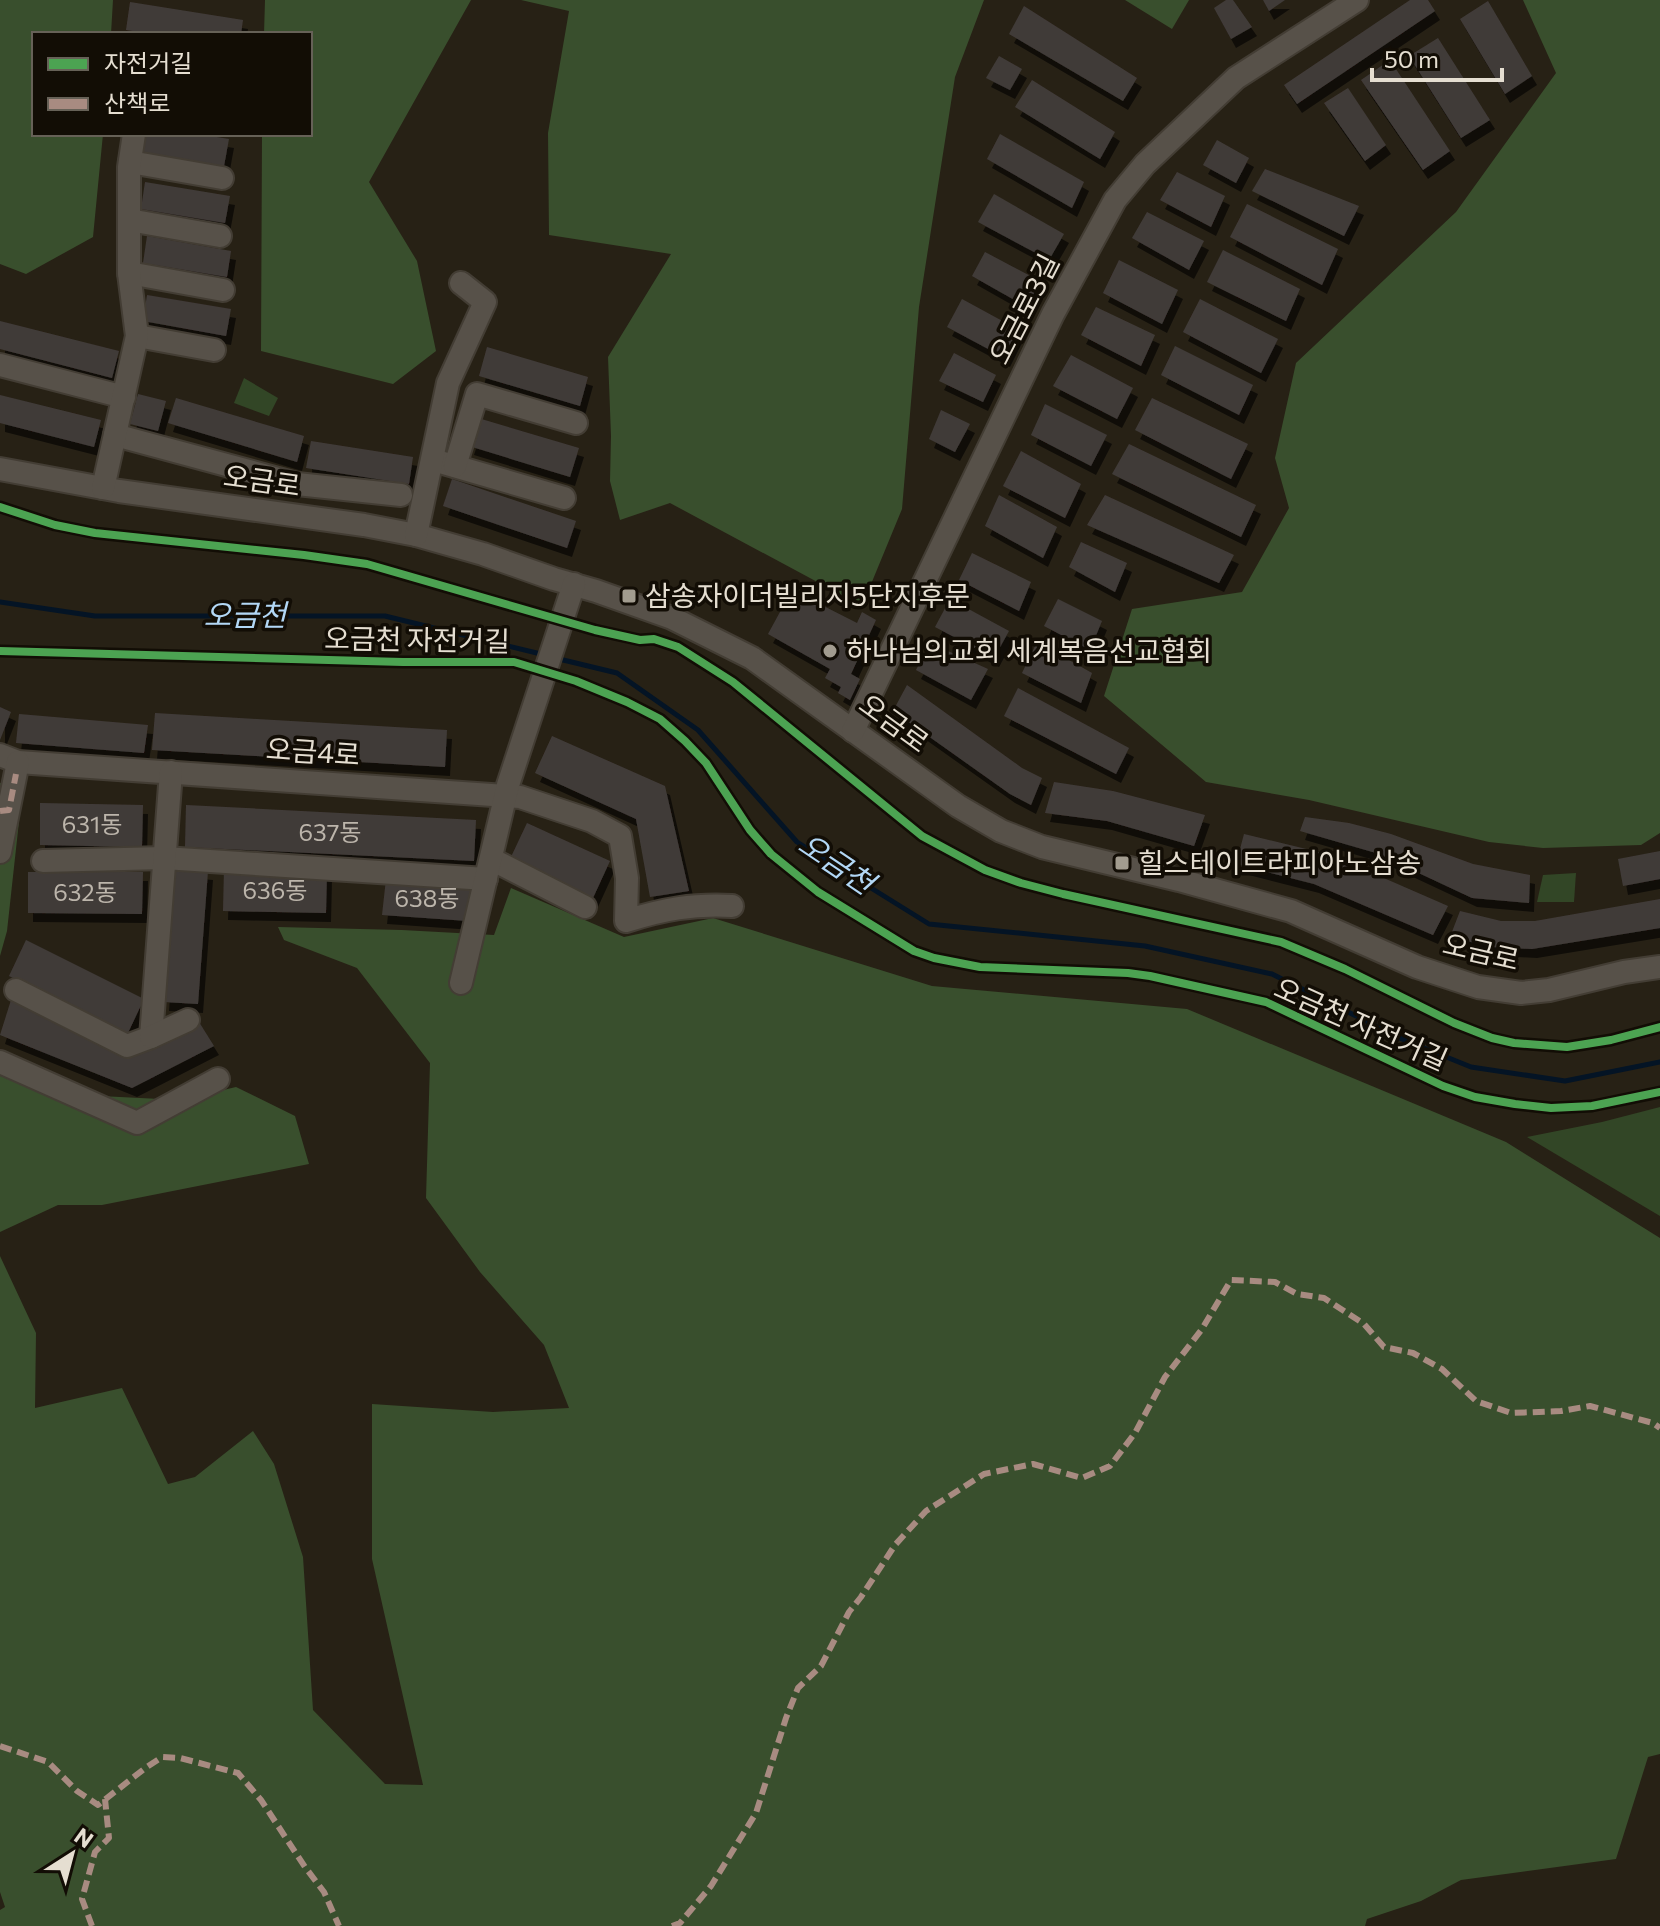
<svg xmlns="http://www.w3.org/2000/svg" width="1660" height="1926" viewBox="0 0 1660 1926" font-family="Commissioner,'Noto Sans KR',sans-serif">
	<defs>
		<filter id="shadow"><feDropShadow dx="5" dy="9" stdDeviation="0" flood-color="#0009"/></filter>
	</defs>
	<rect width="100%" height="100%" fill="#272115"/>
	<g fill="#324626">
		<path d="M 244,378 L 278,398 L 269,416 L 234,403 Z"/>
		<path d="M 1576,873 L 1574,902 L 1537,902 L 1543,875 Z"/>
		<path d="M 1660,1107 L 1660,1216 L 1527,1137 L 1602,1122 Z"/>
	</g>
	<g fill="#394f2d">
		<path d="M 0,0 L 113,0 L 111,34 L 34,34 L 34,134 L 103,134 L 93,237 L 26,274 L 0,264 Z"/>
		<path d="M 265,0 L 471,0 L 369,182 L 417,261 L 436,351 L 393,384 L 261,351 L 262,134 L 310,134 L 310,34 L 264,34 Z"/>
		<path d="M 521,0 L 984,0 L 955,77 L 919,307 L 902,509 L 862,606 L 670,503 L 620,520 L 610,481 L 611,436 L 608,357 L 671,254 L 549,235 L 548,133 L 569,11 Z"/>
		<path d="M 1125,0 L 1189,0 L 1172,29 Z"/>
		<path d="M 1523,0 L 1660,0 L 1660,833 L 1641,845 L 1543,848 L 1489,842 L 1309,800 L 1206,782 L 1104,696 L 1132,609 L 1242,592 L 1289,508 L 1275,458 L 1296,363 L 1456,212 L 1556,73 Z"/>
		<path d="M 0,783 L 23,785 L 7,931 L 0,956 Z"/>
		<path d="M 511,888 L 624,937 L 713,918 L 932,986 L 1187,1009 L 1506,1142 L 1660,1238 L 1660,1754 L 1648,1757 L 1616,1859 L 1461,1880 L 1421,1901 L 1367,1919 L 1365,1926 L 0,1926 L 0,1910 L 5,1907 L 0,1892 L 0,1256 L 36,1333 L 35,1408 L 122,1388 L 168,1484 L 195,1477 L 253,1431 L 274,1464 L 303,1557 L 313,1710 L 385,1784 L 423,1785 L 372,1559 L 372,1404 L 493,1412 L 569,1408 L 544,1345 L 480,1272 L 426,1198 L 430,1063 L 357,968 L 284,940 L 278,927 L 402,930 L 494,935 Z"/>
		<path d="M 0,1050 L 100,1096 L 180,1100 L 236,1087 L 295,1116 L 309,1164 L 102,1205 L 58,1205 L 0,1232 Z"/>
	</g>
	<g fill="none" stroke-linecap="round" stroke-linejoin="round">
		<g stroke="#041425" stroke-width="5">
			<path d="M 0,602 L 95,616 L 385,616 L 545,655"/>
			<path d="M 555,658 L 617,673 L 698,730 L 797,842 L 929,924 L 1145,946 L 1272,974 L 1402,1039 L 1471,1067 L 1565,1081 L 1660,1062"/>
		</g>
	</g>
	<g fill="#413b39" filter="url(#shadow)">
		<path d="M 1226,0 L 1233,0 L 1252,27 L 1231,39 L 1214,8 Z"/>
		<path d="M 1263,0 L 1285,0 L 1269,11 Z"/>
		<path d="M 1410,0 L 1428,0 L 1435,11 L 1297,104 L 1284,85 Z"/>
		<path d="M 1488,1 L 1532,76 L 1505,94 L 1460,19 Z"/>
		<path d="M 130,2 L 243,20 L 241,34 L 153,34 L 126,30 Z"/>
		<path d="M 1024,6 L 1137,78 L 1123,101 L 1009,34 Z"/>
		<path d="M 1438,38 L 1490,120 L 1461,138 L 1409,56 Z"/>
		<path d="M 999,56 L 1022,69 L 1010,90 L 986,78 Z"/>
		<path d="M 1390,60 L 1450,151 L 1423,170 L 1361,80 Z"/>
		<path d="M 1032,80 L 1115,132 L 1100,159 L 1015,107 Z"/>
		<path d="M 1348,88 L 1386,145 L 1365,161 L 1324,103 Z"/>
		<path d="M 143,134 L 198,134 L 229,139 L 224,166 L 140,152 Z"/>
		<path d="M 1000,134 L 1084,182 L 1072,208 L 987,159 Z"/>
		<path d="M 1217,140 L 1249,158 L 1236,183 L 1203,165 Z"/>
		<path d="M 1265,169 L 1359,206 L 1344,236 L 1252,191 Z"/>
		<path d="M 1177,172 L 1225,196 L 1211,227 L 1160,200 Z"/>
		<path d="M 145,182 L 230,196 L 225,223 L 141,209 Z"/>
		<path d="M 994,194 L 1064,234 L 1049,260 L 978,222 Z"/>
		<path d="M 1247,204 L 1338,249 L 1322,285 L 1230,237 Z"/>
		<path d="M 1147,212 L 1204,241 L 1189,270 L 1132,238 Z"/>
		<path d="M 147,236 L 231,251 L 227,277 L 143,263 Z"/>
		<path d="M 1223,250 L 1300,289 L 1286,321 L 1207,282 Z"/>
		<path d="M 985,252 L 1040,281 L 1027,307 L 972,276 Z"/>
		<path d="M 1119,260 L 1178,290 L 1162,324 L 1103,293 Z"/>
		<path d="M 147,295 L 231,309 L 226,336 L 143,321 Z"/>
		<path d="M 962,299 L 1019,330 L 1005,358 L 947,327 Z"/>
		<path d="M 1200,299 L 1278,339 L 1261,373 L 1183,332 Z"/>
		<path d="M 1096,307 L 1155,335 L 1141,366 L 1081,335 Z"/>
		<path d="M 0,321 L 119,351 L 112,378 L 0,349 Z"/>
		<path d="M 1175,346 L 1253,385 L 1239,415 L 1161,375 Z"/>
		<path d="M 487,347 L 588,377 L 580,406 L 479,376 Z"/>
		<path d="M 954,353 L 996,375 L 983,402 L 939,381 Z"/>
		<path d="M 1071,355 L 1133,388 L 1117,419 L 1053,386 Z"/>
		<path d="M 138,394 L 166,401 L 158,431 L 130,424 Z"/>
		<path d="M 0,395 L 101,420 L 94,447 L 0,423 Z"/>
		<path d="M 176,398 L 304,436 L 297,462 L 168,423 Z"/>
		<path d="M 1152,398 L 1248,444 L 1231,479 L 1135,430 Z"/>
		<path d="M 1045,404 L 1107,435 L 1091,466 L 1031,435 Z"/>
		<path d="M 941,410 L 970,424 L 955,452 L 929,439 Z"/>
		<path d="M 478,418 L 579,448 L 570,477 L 469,446 Z"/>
		<path d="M 311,441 L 413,457 L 409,484 L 306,468 Z"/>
		<path d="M 1129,444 L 1256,505 L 1241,537 L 1112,474 Z"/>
		<path d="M 1021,451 L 1081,484 L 1065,518 L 1003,486 Z"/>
		<path d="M 452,479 L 576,521 L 567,548 L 443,506 Z"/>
		<path d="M 999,495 L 1057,527 L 1043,558 L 985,526 Z"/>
		<path d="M 1105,495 L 1234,555 L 1219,583 L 1087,525 Z"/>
		<path d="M 1081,542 L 1127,563 L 1115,592 L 1069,567 Z"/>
		<path d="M 972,553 L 1031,582 L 1019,611 L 959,580 Z"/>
		<path d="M 792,590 L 857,623 L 862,612 L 876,620 L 851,674 L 860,679 L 850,700 L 838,693 L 841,687 L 825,678 L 830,669 L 768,634 Z"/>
		<path d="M 950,599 L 1009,631 L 994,658 L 935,627 Z"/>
		<path d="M 1058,599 L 1102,621 L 1090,650 L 1044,626 Z"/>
		<path d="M 1037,642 L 1092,673 L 1081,703 L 1022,673 Z"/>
		<path d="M 930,643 L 988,669 L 971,700 L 916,670 Z"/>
		<path d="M 907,685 L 1022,768 L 1042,778 L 1031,805 L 1010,794 L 893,711 Z"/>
		<path d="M 1018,688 L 1129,748 L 1116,774 L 1004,716 Z"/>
		<path d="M 0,707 L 11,712 L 0,740 Z"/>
		<path d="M 155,713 L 447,730 L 445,767 L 152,750 Z"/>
		<path d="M 19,714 L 148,725 L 144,753 L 16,743 Z"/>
		<path d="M 552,736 L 665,786 L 689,891 L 650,897 L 636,819 L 535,773 Z"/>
		<path d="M 1054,782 L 1113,791 L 1205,815 L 1194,846 L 1107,821 L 1045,813 Z"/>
		<path d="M 40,803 L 143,805 L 142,847 L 40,845 Z"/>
		<path d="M 186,805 L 476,820 L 474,861 L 185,847 Z"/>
		<path d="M 1305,817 L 1349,823 L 1391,834 L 1473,864 L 1530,875 L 1529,903 L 1472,898 L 1376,853 L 1300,831 Z"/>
		<path d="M 527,823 L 610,861 L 593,898 L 510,859 Z"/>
		<path d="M 1244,834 L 1331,855 L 1448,906 L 1433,935 L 1314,884 L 1236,864 Z"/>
		<path d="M 1660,851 L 1660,879 L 1623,886 L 1618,859 Z"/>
		<path d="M 174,868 L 208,871 L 198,1004 L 164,1002 Z"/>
		<path d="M 224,869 L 327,871 L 326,913 L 223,911 Z"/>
		<path d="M 28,872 L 143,872 L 142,914 L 28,913 Z"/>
		<path d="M 386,879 L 472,883 L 468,921 L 382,915 Z"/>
		<path d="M 1660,899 L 1660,928 L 1532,949 L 1492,947 L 1450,937 L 1460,911 L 1501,921 L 1535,921 Z"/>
		<path d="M 26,940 L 144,999 L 127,1035 L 9,976 Z"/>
		<path d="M 11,1000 L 133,1057 L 199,1022 L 214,1046 L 132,1088 L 0,1035 Z"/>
	</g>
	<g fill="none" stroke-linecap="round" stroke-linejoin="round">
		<g stroke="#433d34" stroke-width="26">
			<g id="minor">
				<path d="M 130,162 L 222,178"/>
				<path d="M 129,220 L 220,236"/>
				<path d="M 129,273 L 223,290"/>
				<path d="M 137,336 L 214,350"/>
				<path d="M 0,365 L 124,397"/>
				<path d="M 115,435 L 297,484 L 401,495"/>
				<path d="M 440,462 L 564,498"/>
				<path d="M 455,466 L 477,394 L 576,423"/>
				<path d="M 0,469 L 119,491 L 364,525 L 416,535 L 483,554 L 554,579 L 596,591 L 672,618 L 752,658 L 958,806 L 1001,831 L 1042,847 L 1179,880 L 1291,911 L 1417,967 L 1478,987 L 1521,993 L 1549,990 L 1624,972 L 1660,967"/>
				<path d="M 103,488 L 137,336 L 129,273 L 129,167 L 134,134"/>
				<path d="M 416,535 L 448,383 L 485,302 L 461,283"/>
				<path d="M 853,731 L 1053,314 L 1115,200 L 1145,164 L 1236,78 L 1357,0"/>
				<path d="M 0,755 L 18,762 L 520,797 L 592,821 L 620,836 L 627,878 L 626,921 C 664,909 692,904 732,906"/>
				<path d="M 0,852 L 18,762"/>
				<path d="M 491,859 L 585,907"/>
				<path d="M 43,861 L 164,858 L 486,879"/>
				<path d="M 461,983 L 508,785 L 574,584"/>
				<path d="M 16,990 L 127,1046 L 151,1037 L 171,772"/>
				<path d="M 151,1037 L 188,1020"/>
				<path d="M 0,1062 L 137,1123 L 218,1079"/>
			</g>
		</g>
		<use href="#minor" stroke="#575149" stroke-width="22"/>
		<g stroke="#a88b81" stroke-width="6" stroke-dasharray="12 6" stroke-linecap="butt">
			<path d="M 0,811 L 9,810 L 16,774"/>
			<path d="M 0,1746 L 48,1762 L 77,1791 L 98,1805 L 144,1769 L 162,1757 L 180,1758 L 238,1773 L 261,1800 L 305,1867 L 324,1892 L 339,1926"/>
			<path d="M 92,1926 L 82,1899 L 95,1852 L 109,1838 L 105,1799"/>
			<path d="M 672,1926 L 680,1923 L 711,1886 L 756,1813 L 786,1718 L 798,1688 L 821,1666 L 849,1612 L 861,1597 L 895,1545 L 926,1511 L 984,1474 L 1033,1464 L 1082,1478 L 1110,1466 L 1135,1433 L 1165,1377 L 1202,1329 L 1231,1280 L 1275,1282 L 1297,1294 L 1324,1298 L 1364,1324 L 1384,1347 L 1413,1353 L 1442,1369 L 1476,1401 L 1511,1413 L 1561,1411 L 1590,1406 L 1653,1423 L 1660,1428"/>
		</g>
		<g stroke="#120d05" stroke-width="13">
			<g id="cycleway">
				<path d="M 0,507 L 55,525 L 95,533 L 304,555 L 367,564 L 595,630 L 640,640 L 654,639 L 678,647 L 733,682 L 922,836 L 985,870 L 1021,883 L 1063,894 L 1281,942 L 1345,969 L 1454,1023 L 1492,1038 L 1514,1043 L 1567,1047 L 1611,1040 L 1660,1027"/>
				<path d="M 0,651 L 403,662 L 514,662 L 576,681 L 627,702 L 660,719 L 685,741 L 706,763 L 750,830 L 771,854 L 818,892 L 914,951 L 934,958 L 980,967 L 1128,973 L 1150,976 L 1266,1002 L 1443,1086 L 1475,1097 L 1515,1104 L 1551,1108 L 1592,1106 L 1660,1092"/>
			</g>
		</g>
		<use href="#cycleway" stroke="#4ca352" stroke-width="8"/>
	</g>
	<g fill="#a29c8f" stroke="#120d05" stroke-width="3">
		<rect x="621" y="588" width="16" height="16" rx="4"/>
		<circle cx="830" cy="651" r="8"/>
		<rect x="1114" y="855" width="16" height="16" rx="4"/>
	</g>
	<g text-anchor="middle" stroke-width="7" stroke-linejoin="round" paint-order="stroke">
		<g font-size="24" fill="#bcb5ab">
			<text x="92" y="833">631동</text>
			<text x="330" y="841">637동</text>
			<text x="275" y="899">636동</text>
			<text x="85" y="901">632동</text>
			<text x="427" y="907">638동</text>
		</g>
		<g font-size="28" fill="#e5ded1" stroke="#120d05">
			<text transform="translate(1024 309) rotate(-63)" y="10">오금로3길</text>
			<text transform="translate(262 481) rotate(8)" y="10">오금로</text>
			<text transform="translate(417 640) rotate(1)" y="10">오금천 자전거길</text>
			<text transform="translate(894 723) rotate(36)" y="10">오금로</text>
			<text transform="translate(313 752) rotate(4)" y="10">오금4로</text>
			<text transform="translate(1481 952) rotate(13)" y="10">오금로</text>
			<text transform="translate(1361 1024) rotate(24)" y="10">오금천 자전거길</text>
		</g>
		<g font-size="28" fill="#e5ded1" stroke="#120d05" text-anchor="start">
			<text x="645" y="606">삼송자이더빌리지5단지후문</text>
			<text x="846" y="661">하나님의교회 세계복음선교협회</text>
			<text x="1138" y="873">힐스테이트라피아노삼송</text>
		</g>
		<g font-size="30" font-style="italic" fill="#b2d7f5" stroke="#120d05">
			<text x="245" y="626">오금천</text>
			<text transform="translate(836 864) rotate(34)" y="10">오금천</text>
		</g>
	</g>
	<rect x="32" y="32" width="280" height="104" fill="#120d05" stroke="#666157" stroke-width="2"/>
	<rect x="48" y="58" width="40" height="12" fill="#4ca352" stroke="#666157" stroke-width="2"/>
	<text x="104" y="72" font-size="24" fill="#e5ded1">자전거길</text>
	<rect x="48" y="98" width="40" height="12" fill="#a88b81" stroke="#666157" stroke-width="2"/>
	<text x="104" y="112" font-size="24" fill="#e5ded1">산책로</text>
	<g transform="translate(72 1854) rotate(36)" stroke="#120d05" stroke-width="6" paint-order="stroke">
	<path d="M0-6L14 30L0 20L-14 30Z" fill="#e5ded1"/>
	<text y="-12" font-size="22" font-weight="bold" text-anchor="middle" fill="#e5ded1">N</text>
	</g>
	<path d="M1372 68v12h130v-12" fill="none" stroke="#e5ded1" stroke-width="4"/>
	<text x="1384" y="68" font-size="24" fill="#e5ded1" stroke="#120d05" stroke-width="6" paint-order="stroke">50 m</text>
</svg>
